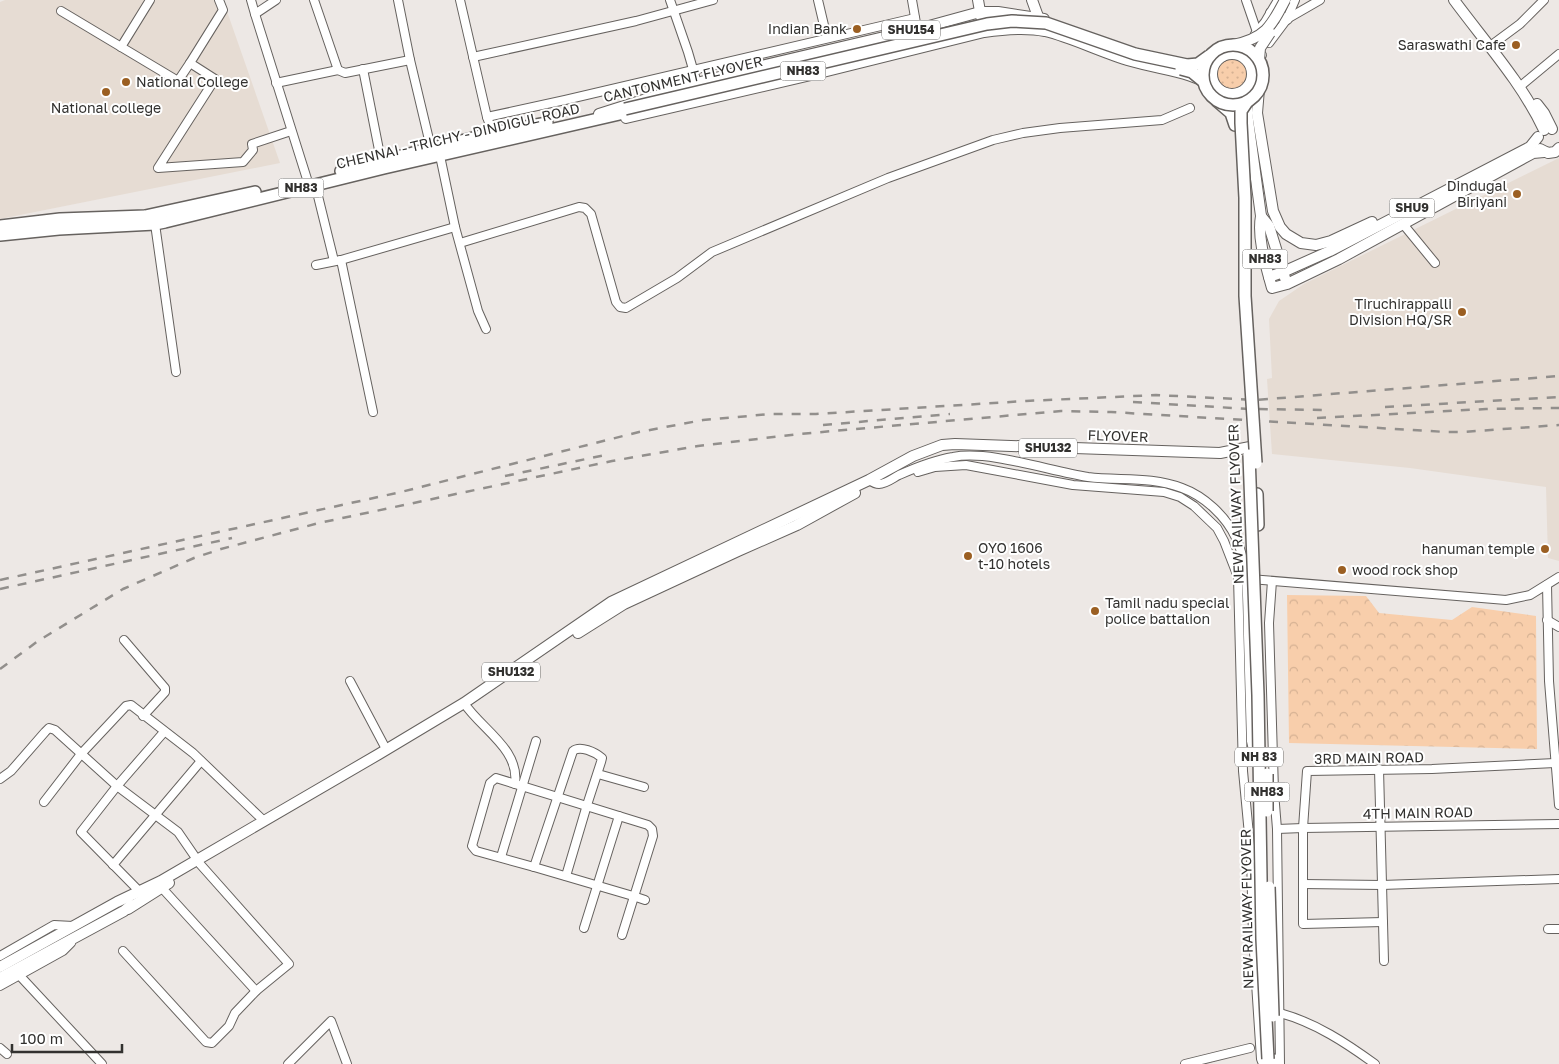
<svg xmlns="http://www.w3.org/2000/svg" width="1559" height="1064" viewBox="0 0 1559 1064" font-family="'Golos Text',sans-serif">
	<defs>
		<pattern id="grass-dots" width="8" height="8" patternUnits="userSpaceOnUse" patternTransform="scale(1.25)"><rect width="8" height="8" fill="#f8ceab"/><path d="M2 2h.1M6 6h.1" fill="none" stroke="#d5b193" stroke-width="1.8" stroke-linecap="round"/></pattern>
		<pattern id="forest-crowns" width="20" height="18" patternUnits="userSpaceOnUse" patternTransform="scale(1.25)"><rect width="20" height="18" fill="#f8ceab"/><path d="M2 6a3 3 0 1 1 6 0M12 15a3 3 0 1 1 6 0" fill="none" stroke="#d5b193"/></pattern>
	</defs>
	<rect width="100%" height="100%" fill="#ede8e5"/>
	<g fill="#e6dcd3">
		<path d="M 5,0 L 223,0 L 280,163 L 0,219 L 0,2 Z"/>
		<path d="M 1559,158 L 1559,561 L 1548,558 L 1546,487 L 1410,468 L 1272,454 L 1267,379 L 1272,378 L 1269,319 L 1279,301 L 1304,284 Z"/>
	</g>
	<circle fill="url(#grass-dots)" cx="1232" cy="75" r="17"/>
	<path fill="url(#forest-crowns)" d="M 1287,595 L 1366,596 L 1379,613 L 1452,620 L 1472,607 L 1536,616 L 1537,749 L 1289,743 Z"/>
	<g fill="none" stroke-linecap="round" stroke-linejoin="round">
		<g stroke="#66625f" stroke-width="10">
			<g id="minor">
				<path d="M 251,0 L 255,14 L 276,0"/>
				<path d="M 314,0 L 338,70 L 345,73 L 410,60"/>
				<path d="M 398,0 L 410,60 L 431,148"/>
				<path d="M 460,0 L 487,117 L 494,136"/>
				<path d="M 670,0 L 688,52 L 697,83"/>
				<path d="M 818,0 L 827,38"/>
				<path d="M 912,0 L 916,23"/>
				<path d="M 1246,0 L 1257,32"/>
				<path d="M 61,11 L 178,81 L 190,63 L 215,79 L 158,168 L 243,162 L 253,150 L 252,144 L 291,131"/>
				<path d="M 255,14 L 307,179"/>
				<path d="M 1287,19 L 1320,0"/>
				<path d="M 1255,34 L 1265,22 L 1278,0"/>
				<path d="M 1269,43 L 1287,19 L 1295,0"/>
				<path d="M 1493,44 L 1520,24 L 1544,0"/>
				<path d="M 121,47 L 150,0"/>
				<path d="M 1230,54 L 1244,44"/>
				<path d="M 473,57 L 636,21 L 713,0"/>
				<path d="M 190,63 L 223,10 L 219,0"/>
				<path d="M 363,69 L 381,160"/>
				<path d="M 1252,73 L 1262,55"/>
				<path d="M 276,83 L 338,70"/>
				<path d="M 1523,84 L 1559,54"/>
				<path d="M 487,117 L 565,100 L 915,18"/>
				<path d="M 439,151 L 455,227 L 478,311 L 486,329"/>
				<path d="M 315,184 L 334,261"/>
				<path d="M 155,224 L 176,372"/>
				<path d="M 1403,224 L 1435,263"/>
				<path d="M 460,243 L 579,207 L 585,208 L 591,214 L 616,302 L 620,307 L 626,308 L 677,278 L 712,252 L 888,178 L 993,140 L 1023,133 L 1060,128 L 1162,120 L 1190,108"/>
				<path d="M 341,260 L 373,412"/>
				<path d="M 316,265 L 341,260 L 455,227"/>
				<path d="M 918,472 L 935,467 L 966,465 L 1073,485 L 1164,492 L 1180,497 L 1194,506 L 1217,528 L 1224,541 L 1238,577 L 1243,771 L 1251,856 L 1253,937 L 1261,1059 L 1263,1064"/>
				<path d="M 869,480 C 872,482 875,484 879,484 C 886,484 893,478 899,475 C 917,467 934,460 953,457 C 990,450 1049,471 1088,477 C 1119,481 1151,476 1182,488 C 1204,496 1226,516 1236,538 C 1249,566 1247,605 1248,635 C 1249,671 1250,706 1251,741 L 1256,763"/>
				<path d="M 1250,579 L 1506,600 L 1530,595 L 1559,577"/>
				<path d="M 1272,581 L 1269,623 L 1274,791"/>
				<path d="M 1547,585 L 1549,681 L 1559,805"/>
				<path d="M 1547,620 L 1559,627"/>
				<path d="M 124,640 L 165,688 L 165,692 L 143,716"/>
				<path d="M 350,681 L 386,749"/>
				<path d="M 464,703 C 481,729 520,749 515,784"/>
				<path d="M 1379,769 L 1384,961"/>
				<path d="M 598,774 L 644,787"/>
				<path d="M 0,779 L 11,771 L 45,732 L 49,728 L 55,730 L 117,786 L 178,832 L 200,864 L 289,964 L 256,991 L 162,888"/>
				<path d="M 1267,781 L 1274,792 L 1277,829 L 1280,1064"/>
				<path d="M 44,802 L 81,754 L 126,706 L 131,705 L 193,753 L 264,821"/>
				<path d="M 1277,829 L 1303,828 L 1559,824"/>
				<path d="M 501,857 L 536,741"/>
				<path d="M 113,865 L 201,761"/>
				<path d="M 534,867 L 573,751 C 580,745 595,752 602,758 L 601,762 L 587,805 L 566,876"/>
				<path d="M 1303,884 L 1382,885 L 1559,879"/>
				<path d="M 140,892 L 81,832 L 117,786 L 164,732"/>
				<path d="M 1383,922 L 1303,924 L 1303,828 L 1307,771 L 1432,769 L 1555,763"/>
				<path d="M 584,928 L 619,816"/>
				<path d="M 1548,929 L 1559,929"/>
				<path d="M 622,935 L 653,836 L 652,829 L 648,825 L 496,778 L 490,783 L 472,846 L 476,851 L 534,867 L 633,896 L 645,900"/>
				<path d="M 123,951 L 206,1042 L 212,1043 L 229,1026 L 235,1013 L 256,991"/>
				<path d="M 0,956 L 54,925 L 73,926"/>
				<path d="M 20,976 L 102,1064"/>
				<path d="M 0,986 L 63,951 L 71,943"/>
				<path d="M 1280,1013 C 1316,1023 1346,1043 1375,1064"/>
				<path d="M 0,1048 L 7,1054"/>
				<path d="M 288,1064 L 331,1021 L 347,1064"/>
				<path d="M 1185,1064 L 1250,1048"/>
			</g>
		</g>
		<g stroke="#66625f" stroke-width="12">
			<g id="major">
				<path d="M 978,0 L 981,17"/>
				<path d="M 1032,0 L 1040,22"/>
				<path d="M 1454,0 C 1485,42 1522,83 1544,130"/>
				<path d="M 1271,13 L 1287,19"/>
				<circle cx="1232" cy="74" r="20"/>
				<path d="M 1199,64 L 1223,56"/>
				<path d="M 1251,82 L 1247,106 L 1248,120 L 1261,216 C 1257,238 1266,266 1272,288 L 1287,284 L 1339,259 L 1533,153 L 1544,152"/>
				<path d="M 1259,89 L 1257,113 L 1273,211 L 1280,227 L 1286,234 L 1301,243 L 1316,245 L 1331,241 L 1372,222"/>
				<path d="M 1537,104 L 1544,113 L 1552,129"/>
				<path d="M 599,114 L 697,83 L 761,66 L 918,29 L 980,12 L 998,12 L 1044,19"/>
				<path d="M 626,118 L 811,75 L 984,32 C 1004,29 1025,27 1045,31 C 1074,38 1102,53 1131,61 C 1166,71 1189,70 1221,91"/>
				<path d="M 1540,149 L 1548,153 L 1555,152 L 1559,148"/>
				<path d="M 1261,216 L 1269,226 L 1285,278"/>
				<path d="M 1269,277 L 1283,272 L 1330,251 L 1530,147 L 1538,137"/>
				<path d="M 578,633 L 624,604 L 738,551 L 797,525 L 855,493"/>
				<path d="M 128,909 L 169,883"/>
				<path d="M 0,967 L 117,902 L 161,881 L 379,754 L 464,703 L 611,602 L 869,480 L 913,456 L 942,445 L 955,444 L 1220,453 L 1255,446"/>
				<path d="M 0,978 L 124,911 L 131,905"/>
			</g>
		</g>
		<g stroke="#66625f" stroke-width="14">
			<g id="highway">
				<path d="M 1217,101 L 1231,113 L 1235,125"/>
				<path d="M 341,171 L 493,133 L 547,123"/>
				<path d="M 0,226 L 60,219 L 145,216 L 255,192"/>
				<path d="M 0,235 L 59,229 L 155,224 L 165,222 L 384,168 L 637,110"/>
				<path d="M 1257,494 L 1258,525"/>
				<path d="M 1275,1060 L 1275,1064"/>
			</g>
		</g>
		<use href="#minor" stroke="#fff" stroke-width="8"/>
		<use href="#major" stroke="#fff" stroke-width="10"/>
		<use href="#highway" stroke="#fff" stroke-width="11"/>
		<g stroke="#928f8c" stroke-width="2.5" stroke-dasharray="9 9" stroke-linecap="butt">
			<path d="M 1133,402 L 1250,409 L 1327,410"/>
			<path d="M 1385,407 L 1559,397"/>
			<path d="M 1317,418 L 1486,409 L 1559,408"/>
			<path d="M 823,425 L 950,414"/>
			<path d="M 505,476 L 610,454"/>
			<path d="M 0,580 L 401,492 L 639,432 L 703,420 L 771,414 L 816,414 L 1026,401 L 1156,395 L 1256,400 L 1559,376"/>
			<path d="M 0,589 L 232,538"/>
			<path d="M 0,669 L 38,641 L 123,589 L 194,558 L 221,549 L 319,523 L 612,461 L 698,446 L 799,434 L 1061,411 L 1111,412 L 1446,432 L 1463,432 L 1559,425"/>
		</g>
		<g stroke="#66625f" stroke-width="12" stroke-linecap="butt">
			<g id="major-bridge">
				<path d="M 1233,45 C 1265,38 1271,27 1285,0"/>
				<path d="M 1259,60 L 1260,48 L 1270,33"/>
			</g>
		</g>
		<g stroke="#66625f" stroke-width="14" stroke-linecap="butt">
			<g id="highway-bridge">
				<circle cx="1233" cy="75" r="30"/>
				<path d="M 1181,69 L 1192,72 L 1203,81"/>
				<path d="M 1247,102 L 1241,111 L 1241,123 L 1245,198 L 1245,296 L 1256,463"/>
				<path d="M 625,109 L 987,24 L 1012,21 L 1046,23 L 1135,54 L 1187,65 L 1198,64 L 1209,56"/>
				<path d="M 1249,455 L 1258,695 L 1262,939 L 1268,1059"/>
				<path d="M 1267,774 L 1267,811"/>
				<path d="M 1269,887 L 1273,1016"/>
			</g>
		</g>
		<use href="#major-bridge" stroke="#fff" stroke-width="10"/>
		<use href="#highway-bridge" stroke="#fff" stroke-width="11"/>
	</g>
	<g fill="#9b5f22" stroke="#fff" stroke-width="2">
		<circle cx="857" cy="29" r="5"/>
		<circle cx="1516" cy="45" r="5"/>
		<circle cx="126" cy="82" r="5"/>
		<circle cx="106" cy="92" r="5"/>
		<circle cx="1517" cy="194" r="5"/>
		<circle cx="1462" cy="312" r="5"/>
		<circle cx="1545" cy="549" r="5"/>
		<circle cx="968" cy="556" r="5"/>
		<circle cx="1342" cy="570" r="5"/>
		<circle cx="1095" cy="611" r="5"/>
	</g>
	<g text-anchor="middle" stroke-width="4" stroke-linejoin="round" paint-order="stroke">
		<g fill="#fff" stroke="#706f6d" stroke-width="1">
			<rect x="882" y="20.5" width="58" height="19" rx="4"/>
			<rect x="780.5" y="61.5" width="45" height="19" rx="4"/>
			<rect x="278.5" y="178.5" width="45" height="19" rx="4"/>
			<rect x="1389.5" y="198.5" width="45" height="19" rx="4"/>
			<rect x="1242.5" y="249.5" width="45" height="19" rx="4"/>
			<rect x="1019" y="438.5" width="58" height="19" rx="4"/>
			<rect x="482" y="662.5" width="58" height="19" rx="4"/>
			<rect x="1235" y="747.5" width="48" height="19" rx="4"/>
			<rect x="1244.5" y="782.5" width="45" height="19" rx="4"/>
		</g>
		<g font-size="12" font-weight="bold" fill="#32312f">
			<text x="911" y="34">SHU154</text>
			<text x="803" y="75">NH83</text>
			<text x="301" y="192">NH83</text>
			<text x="1412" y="212">SHU9</text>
			<text x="1265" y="263">NH83</text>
			<text x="1048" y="452">SHU132</text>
			<text x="511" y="676">SHU132</text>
			<text x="1259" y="761">NH 83</text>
			<text x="1267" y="796">NH83</text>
		</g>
		<g font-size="14" fill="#32312f" stroke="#fff" text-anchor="end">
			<text x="847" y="34">Indian Bank</text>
			<text x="1506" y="50">Saraswathi Cafe</text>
			<text x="136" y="87" text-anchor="start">National College</text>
			<text x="106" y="113" text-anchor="middle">National college</text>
			<text x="1507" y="191">Dindugal<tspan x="1507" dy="16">Biriyani</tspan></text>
			<text x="1452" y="309">Tiruchirappalli<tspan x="1452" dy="16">Division HQ/SR</tspan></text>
			<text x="978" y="553" text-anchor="start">OYO 1606<tspan x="978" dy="16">t-10 hotels</tspan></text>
			<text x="1535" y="554">hanuman temple</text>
			<text x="1352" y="575" text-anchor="start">wood rock shop</text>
			<text x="1105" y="608" text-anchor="start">Tamil nadu special<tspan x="1105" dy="16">police battalion</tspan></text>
		</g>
		<g font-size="14" fill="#32312f" stroke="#fff">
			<text transform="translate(683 79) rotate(-13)" y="5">CANTONMENT FLYOVER</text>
			<text transform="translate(458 136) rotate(-13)" y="5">CHENNAI - TRICHY - DINDIGUL ROAD</text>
			<text transform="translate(1118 436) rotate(2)" y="5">FLYOVER</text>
			<text transform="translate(1236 504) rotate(-92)" y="5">NEW RAILWAY FLYOVER</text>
			<text transform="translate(1369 758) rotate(-1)" y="5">3RD MAIN ROAD</text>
			<text transform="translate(1418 813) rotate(-1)" y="5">4TH MAIN ROAD</text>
			<text transform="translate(1247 909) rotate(-91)" y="5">NEW RAILWAY FLYOVER</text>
		</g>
	</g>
	<path d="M12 1044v8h110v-8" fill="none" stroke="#32312f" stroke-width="2.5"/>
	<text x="20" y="1044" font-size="15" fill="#32312f" stroke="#ffffff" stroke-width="4" paint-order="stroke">100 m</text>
</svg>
